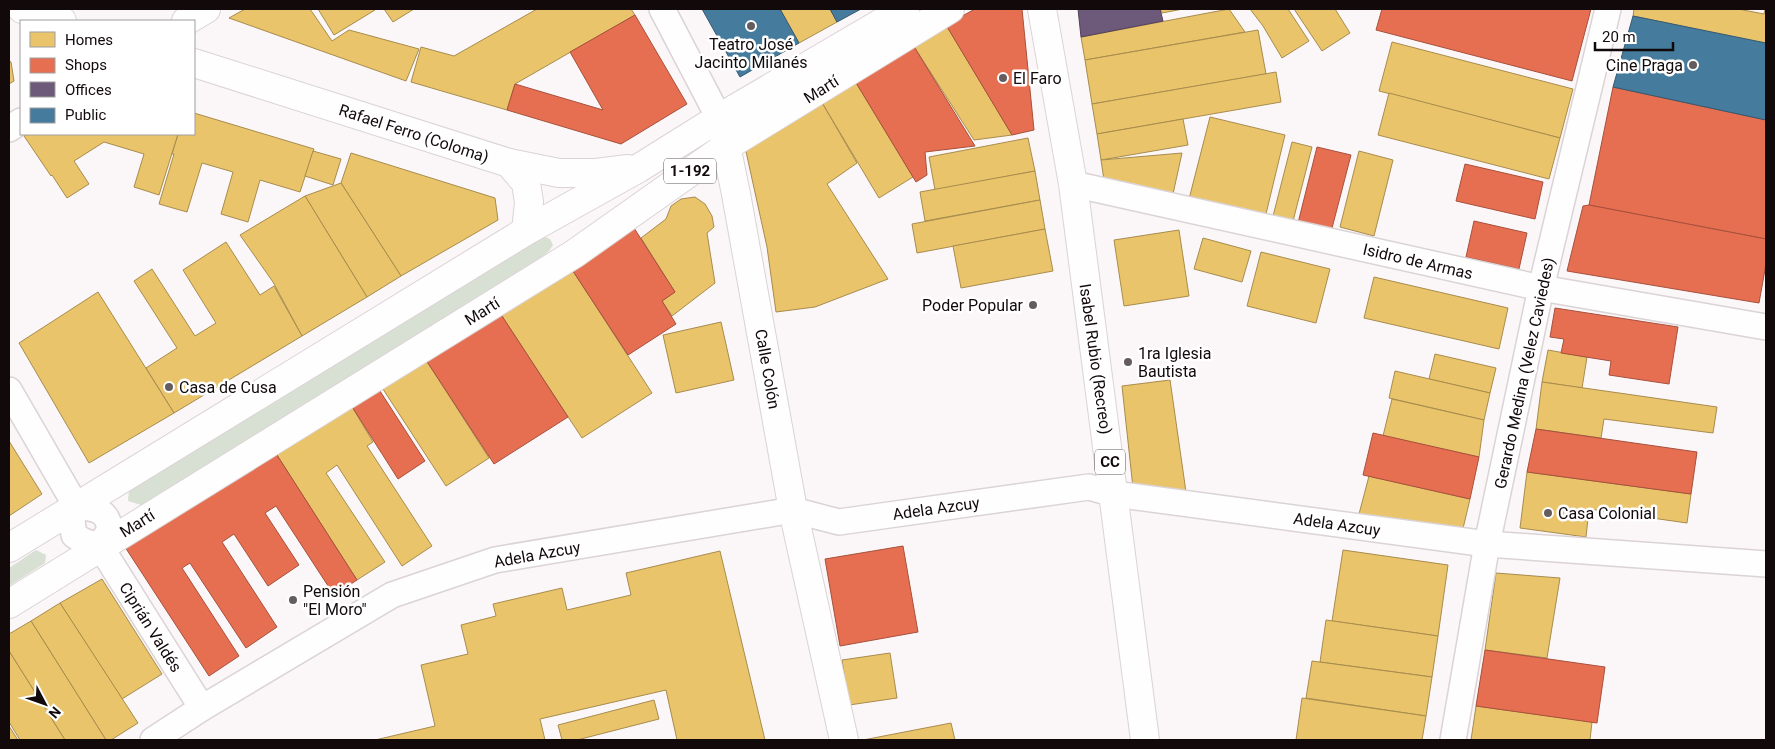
<svg xmlns="http://www.w3.org/2000/svg" width="1775" height="749" viewBox="0 0 1775 749" font-family="Roboto,sans-serif">
	<rect width="100%" height="100%" fill="#fbf6f7"/>
	<g fill="#d8e0d4">
		<path d="M 543,236 L 550,239 L 553,245 L 549,251 L 543,256 L 141,505 L 128,501 L 129,491 Z"/>
		<path d="M 36,550 L 46,555 L 45,563 L 9,586 L 9,568 Z"/>
	</g>
	<g fill="#e9c46a" stroke="#a88c4e">
		<path d="M 245,9 L 310,9 L 332,41 L 349,30 L 419,49 L 406,81 L 229,18 Z"/>
		<path d="M 318,9 L 375,9 L 375,10 L 334,35 Z"/>
		<path d="M 384,9 L 414,9 L 393,22 Z"/>
		<path d="M 537,9 L 631,9 L 635,15 L 515,84 L 507,110 L 411,82 L 421,47 L 454,56 Z"/>
		<path d="M 780,9 L 830,9 L 837,22 L 799,43 Z"/>
		<path d="M 1160,9 L 1183,9 L 1162,13 Z"/>
		<path d="M 1229,9 L 1245,32 L 1085,60 L 1081,37 Z"/>
		<path d="M 1250,9 L 1288,9 L 1309,41 L 1282,58 L 1263,26 Z"/>
		<path d="M 1294,9 L 1335,9 L 1350,33 L 1322,51 Z"/>
		<path d="M 1634,9 L 1738,9 L 1764,14 L 1765,9 L 1766,9 L 1766,44 L 1633,16 Z"/>
		<path d="M 946,25 L 1012,135 L 974,140 L 913,45 Z"/>
		<path d="M 1258,30 L 1266,74 L 1092,104 L 1085,60 Z"/>
		<path d="M 1392,42 L 1573,89 L 1560,138 L 1379,91 Z"/>
		<path d="M 9,61 L 11,62 L 14,81 L 9,84 Z"/>
		<path d="M 1276,72 L 1281,102 L 1097,134 L 1092,104 Z"/>
		<path d="M 855,81 L 913,177 L 879,198 L 821,101 Z"/>
		<path d="M 1389,93 L 1560,138 L 1549,179 L 1378,135 Z"/>
		<path d="M 821,101 L 857,163 L 827,184 L 888,279 L 815,307 L 776,312 L 767,247 L 745,147 Z"/>
		<path d="M 194,113 L 314,149 L 300,192 L 260,180 L 248,222 L 221,214 L 233,172 L 202,163 L 187,212 L 159,204 L 174,154 L 172,154 L 178,134 L 194,134 Z"/>
		<path d="M 1210,117 L 1285,135 L 1265,218 L 1189,199 Z"/>
		<path d="M 1183,119 L 1188,145 L 1101,160 L 1097,134 Z"/>
		<path d="M 28,134 L 178,134 L 159,195 L 134,187 L 144,154 L 104,142 L 74,161 L 89,184 L 67,198 L 52,175 L 51,176 L 24,136 Z"/>
		<path d="M 1028,138 L 1035,171 L 935,190 L 929,157 Z"/>
		<path d="M 1292,142 L 1312,147 L 1292,225 L 1272,220 Z"/>
		<path d="M 313,151 L 341,159 L 333,185 L 305,176 Z"/>
		<path d="M 1359,151 L 1393,160 L 1374,236 L 1340,227 Z"/>
		<path d="M 351,153 L 495,198 L 498,220 L 401,276 L 341,183 Z"/>
		<path d="M 1182,153 L 1173,194 L 1104,180 L 1101,160 Z"/>
		<path d="M 1035,171 L 1040,200 L 925,221 L 920,192 Z"/>
		<path d="M 341,183 L 401,276 L 367,297 L 305,196 Z"/>
		<path d="M 305,196 L 367,297 L 302,336 L 273,282 L 240,235 Z"/>
		<path d="M 695,197 L 705,204 L 712,216 L 714,227 L 707,233 L 715,283 L 672,316 L 662,301 L 675,292 L 641,238 L 666,219 L 671,206 L 681,199 Z"/>
		<path d="M 1040,200 L 1045,229 L 917,253 L 912,224 Z"/>
		<path d="M 1045,229 L 1053,271 L 961,288 L 953,246 Z"/>
		<path d="M 1179,230 L 1189,296 L 1124,306 L 1114,240 Z"/>
		<path d="M 1203,238 L 1251,251 L 1242,282 L 1194,269 Z"/>
		<path d="M 226,242 L 260,295 L 274,286 L 302,336 L 174,413 L 146,368 L 177,348 L 134,281 L 152,269 L 195,336 L 216,323 L 183,270 Z"/>
		<path d="M 1261,252 L 1330,269 L 1316,323 L 1247,306 Z"/>
		<path d="M 571,268 L 652,393 L 582,438 L 500,313 Z"/>
		<path d="M 1374,277 L 1508,308 L 1499,349 L 1364,318 Z"/>
		<path d="M 98,292 L 174,413 L 89,463 L 19,343 Z"/>
		<path d="M 721,322 L 734,380 L 676,393 L 663,335 Z"/>
		<path d="M 1548,350 L 1587,357 L 1582,388 L 1542,382 Z"/>
		<path d="M 1435,354 L 1496,368 L 1490,393 L 1429,379 Z"/>
		<path d="M 426,360 L 489,458 L 446,486 L 381,386 Z"/>
		<path d="M 1395,371 L 1490,393 L 1484,420 L 1389,398 Z"/>
		<path d="M 1170,380 L 1186,492 L 1133,488 L 1122,386 Z"/>
		<path d="M 1542,382 L 1717,407 L 1713,433 L 1604,419 L 1601,438 L 1536,429 Z"/>
		<path d="M 1392,399 L 1484,420 L 1479,457 L 1383,436 Z"/>
		<path d="M 351,405 L 373,442 L 367,446 L 432,546 L 402,566 L 337,465 L 326,473 L 385,562 L 357,580 L 275,452 Z"/>
		<path d="M 9,441 L 42,494 L 9,516 Z"/>
		<path d="M 1527,472 L 1691,494 L 1687,523 L 1589,509 L 1586,537 L 1520,528 Z"/>
		<path d="M 1369,476 L 1470,499 L 1461,537 L 1359,514 Z"/>
		<path d="M 1343,550 L 1448,565 L 1438,636 L 1332,621 Z"/>
		<path d="M 720,551 L 765,740 L 677,740 L 666,690 L 540,719 L 545,740 L 375,740 L 435,726 L 421,665 L 468,654 L 461,625 L 496,616 L 493,604 L 562,588 L 567,610 L 631,595 L 626,573 Z"/>
		<path d="M 1496,573 L 1560,578 L 1547,658 L 1485,650 Z"/>
		<path d="M 102,579 L 162,674 L 122,699 L 60,603 Z"/>
		<path d="M 60,603 L 138,723 L 111,740 L 106,740 L 31,621 Z"/>
		<path d="M 1326,620 L 1438,636 L 1432,677 L 1320,662 Z"/>
		<path d="M 31,621 L 106,740 L 65,740 L 9,651 L 9,634 Z"/>
		<path d="M 9,651 L 65,740 L 20,740 L 9,722 Z"/>
		<path d="M 890,653 L 897,698 L 849,705 L 842,660 Z"/>
		<path d="M 1312,661 L 1432,677 L 1426,716 L 1306,698 Z"/>
		<path d="M 1302,698 L 1426,716 L 1422,740 L 1296,740 Z"/>
		<path d="M 654,700 L 659,719 L 577,740 L 562,740 L 558,725 Z"/>
		<path d="M 1476,706 L 1592,722 L 1590,740 L 1471,740 Z"/>
		<path d="M 951,723 L 955,740 L 863,740 Z"/>
		<path d="M 9,726 L 18,740 L 9,740 Z"/>
	</g>
	<g fill="#e76f51" stroke="#a7503c">
		<path d="M 975,9 L 1022,9 L 1034,130 L 1012,135 L 946,25 Z"/>
		<path d="M 1382,9 L 1591,9 L 1572,81 L 1376,30 Z"/>
		<path d="M 635,15 L 687,104 L 621,144 L 507,110 L 515,84 L 603,110 L 570,52 Z"/>
		<path d="M 913,45 L 975,146 L 925,152 L 927,175 L 916,182 L 855,81 Z"/>
		<path d="M 1613,87 L 1766,120 L 1766,239 L 1589,205 Z"/>
		<path d="M 1317,147 L 1351,155 L 1331,232 L 1298,223 Z"/>
		<path d="M 1465,164 L 1543,182 L 1535,219 L 1456,201 Z"/>
		<path d="M 1589,205 L 1766,239 L 1766,264 L 1759,303 L 1567,271 L 1583,206 Z"/>
		<path d="M 1474,221 L 1527,233 L 1519,269 L 1466,257 Z"/>
		<path d="M 634,228 L 675,292 L 662,301 L 676,324 L 628,355 L 571,268 Z"/>
		<path d="M 1555,308 L 1678,327 L 1669,384 L 1609,375 L 1611,361 L 1561,353 L 1564,339 L 1550,337 Z"/>
		<path d="M 500,313 L 568,417 L 494,464 L 426,360 Z"/>
		<path d="M 378,388 L 425,461 L 398,479 L 351,405 Z"/>
		<path d="M 1536,429 L 1697,452 L 1691,494 L 1527,472 Z"/>
		<path d="M 1373,433 L 1479,457 L 1470,499 L 1363,475 Z"/>
		<path d="M 275,452 L 357,580 L 334,595 L 276,506 L 265,513 L 299,565 L 268,586 L 234,534 L 222,542 L 277,627 L 246,648 L 190,563 L 182,568 L 239,656 L 209,676 L 125,547 Z"/>
		<path d="M 903,546 L 918,632 L 840,646 L 825,559 Z"/>
		<path d="M 1485,650 L 1605,667 L 1597,723 L 1476,706 Z"/>
	</g>
	<path fill="#6d597a" stroke="#524159" d="M 1078,9 L 1160,9 L 1163,21 L 1081,37 Z"/>
	<g fill="#457b9d" stroke="#365971">
		<path d="M 702,9 L 780,9 L 799,43 L 740,77 Z"/>
		<path d="M 830,9 L 861,9 L 837,22 Z"/>
		<path d="M 1633,16 L 1766,43 L 1766,120 L 1613,87 Z"/>
	</g>
	<g fill="none" stroke-linecap="round" stroke-linejoin="round">
		<g stroke="#dbd3d5" stroke-width="28">
			<g id="minor">
				<path d="M 662,9 L 719,118"/>
				<path d="M 9,129 L 21,121"/>
				<path d="M 1073,184 L 1541,288 L 1766,327"/>
				<path d="M 9,390 L 76,506 L 72,521 L 74,535 L 83,541 L 100,546 L 202,708"/>
				<path d="M 76,506 C 95,509 106,508 110,529 L 100,546"/>
				<path d="M 153,740 L 202,708 L 392,595 L 495,560 L 793,510 L 839,522 L 1089,487 L 1114,494 L 1487,544 L 1766,564"/>
				<path d="M 1453,740 L 1487,544 L 1541,288 L 1608,9"/>
			</g>
		</g>
		<g stroke="#dbd3d5" stroke-width="30">
			<g id="major">
				<path d="M 22,9 L 62,21"/>
				<path d="M 1042,9 L 1073,184 L 1145,740"/>
				<path d="M 186,21 L 206,9"/>
				<path d="M 194,63 L 509,163 L 559,173 L 596,173 L 628,169"/>
				<path d="M 723,131 L 736,194 L 793,510 L 844,740"/>
				<path d="M 509,163 L 526,183 L 529,202 L 526,231"/>
				<path d="M 9,548 L 526,231 L 639,168 L 719,118 L 905,9"/>
				<path d="M 9,604 L 574,254 L 727,146 L 950,9"/>
			</g>
		</g>
		<use href="#minor" stroke="#fefefe" stroke-width="25"/>
		<use href="#major" stroke="#fefefe" stroke-width="28"/>
	</g>
	<g fill="#645c5e" stroke="#fff" stroke-width="2">
		<circle cx="751" cy="26" r="5"/>
		<circle cx="1693" cy="65" r="5"/>
		<circle cx="1003" cy="78" r="5"/>
		<circle cx="1033" cy="305" r="5"/>
		<circle cx="1128" cy="362" r="5"/>
		<circle cx="169" cy="387" r="5"/>
		<circle cx="1548" cy="513" r="5"/>
		<circle cx="293" cy="600" r="5"/>
	</g>
	<g text-anchor="middle" stroke-width="5" stroke-linejoin="round" paint-order="stroke">
		<g fill="#fff" stroke="#595354" stroke-width="1">
			<rect x="664" y="158.5" width="52" height="25" rx="4"/>
			<rect x="1095" y="449.5" width="30" height="25" rx="4"/>
		</g>
		<g font-size="15" font-weight="bold" fill="#12090b">
			<text x="690" y="176">1-192</text>
			<text x="1110" y="467">CC</text>
		</g>
		<g font-size="16" fill="#12090b" stroke="#fff" text-anchor="start">
			<text x="751" y="50" text-anchor="middle">Teatro José<tspan x="751" dy="18">Jacinto Milanés</tspan></text>
			<text x="1683" y="71" text-anchor="end">Cine Praga</text>
			<text x="1013" y="84">El Faro</text>
			<text x="1023" y="311" text-anchor="end">Poder Popular</text>
			<text x="1138" y="359">1ra Iglesia<tspan x="1138" dy="18">Bautista</tspan></text>
			<text x="179" y="393">Casa de Cusa</text>
			<text x="1558" y="519">Casa Colonial</text>
			<text x="303" y="597">Pensión<tspan x="303" dy="18">"El Moro"</tspan></text>
		</g>
		<g font-size="16" fill="#12090b" stroke="#fff">
			<text transform="translate(821 89) rotate(-32)" y="6">Martí</text>
			<text transform="translate(414 133) rotate(18)" y="6">Rafael Ferro (Coloma)</text>
			<text transform="translate(1418 261) rotate(13)" y="6">Isidro de Armas</text>
			<text transform="translate(482 311) rotate(-32)" y="6">Martí</text>
			<text transform="translate(1096 359) rotate(82)" y="6">Isabel Rubio (Recreo)</text>
			<text transform="translate(768 369) rotate(80)" y="6">Calle Colón</text>
			<text transform="translate(1524 373) rotate(-78)" y="6">Gerardo Medina (Velez Caviedes)</text>
			<text transform="translate(936 508) rotate(-8)" y="6">Adela Azcuy</text>
			<text transform="translate(137 523) rotate(-32)" y="6">Martí</text>
			<text transform="translate(1337 524) rotate(8)" y="6">Adela Azcuy</text>
			<text transform="translate(537 554) rotate(-10)" y="6">Adela Azcuy</text>
			<text transform="translate(151 627) rotate(58)" y="6">Ciprián Valdés</text>
		</g>
	</g>
	<rect width="1775" height="749" fill="none" stroke="#12090b" stroke-width="20"/>
	<rect x="20" y="20" width="175" height="115" fill="#ffffff" stroke="#a09d9d"/>
	<rect x="30" y="32" width="25" height="15" fill="#e9c46a" stroke="#a09d9d"/>
	<text x="65" y="45" font-size="15" fill="#12090b">Homes</text>
	<rect x="30" y="58" width="25" height="15" fill="#e76f51" stroke="#a09d9d"/>
	<text x="65" y="70" font-size="15" fill="#12090b">Shops</text>
	<rect x="30" y="82" width="25" height="15" fill="#6d597a" stroke="#a09d9d"/>
	<text x="65" y="95" font-size="15" fill="#12090b">Offices</text>
	<rect x="30" y="108" width="25" height="15" fill="#457b9d" stroke="#a09d9d"/>
	<text x="65" y="120" font-size="15" fill="#12090b">Public</text>
	<g transform="translate(45 704) rotate(131)" stroke="#ffffff" stroke-width="4" paint-order="stroke">
	<path d="M0-4L9 19L0 12L-9 19Z" fill="#12090b"/>
	<text y="-8" font-size="14" font-weight="bold" text-anchor="middle" fill="#12090b">N</text>
	</g>
	<path d="M1595 42v8h78v-8" fill="none" stroke="#12090b" stroke-width="2.5"/>
	<text x="1602" y="42" font-size="15" fill="#12090b" stroke="#ffffff" stroke-width="4" paint-order="stroke">20 m</text>
</svg>
